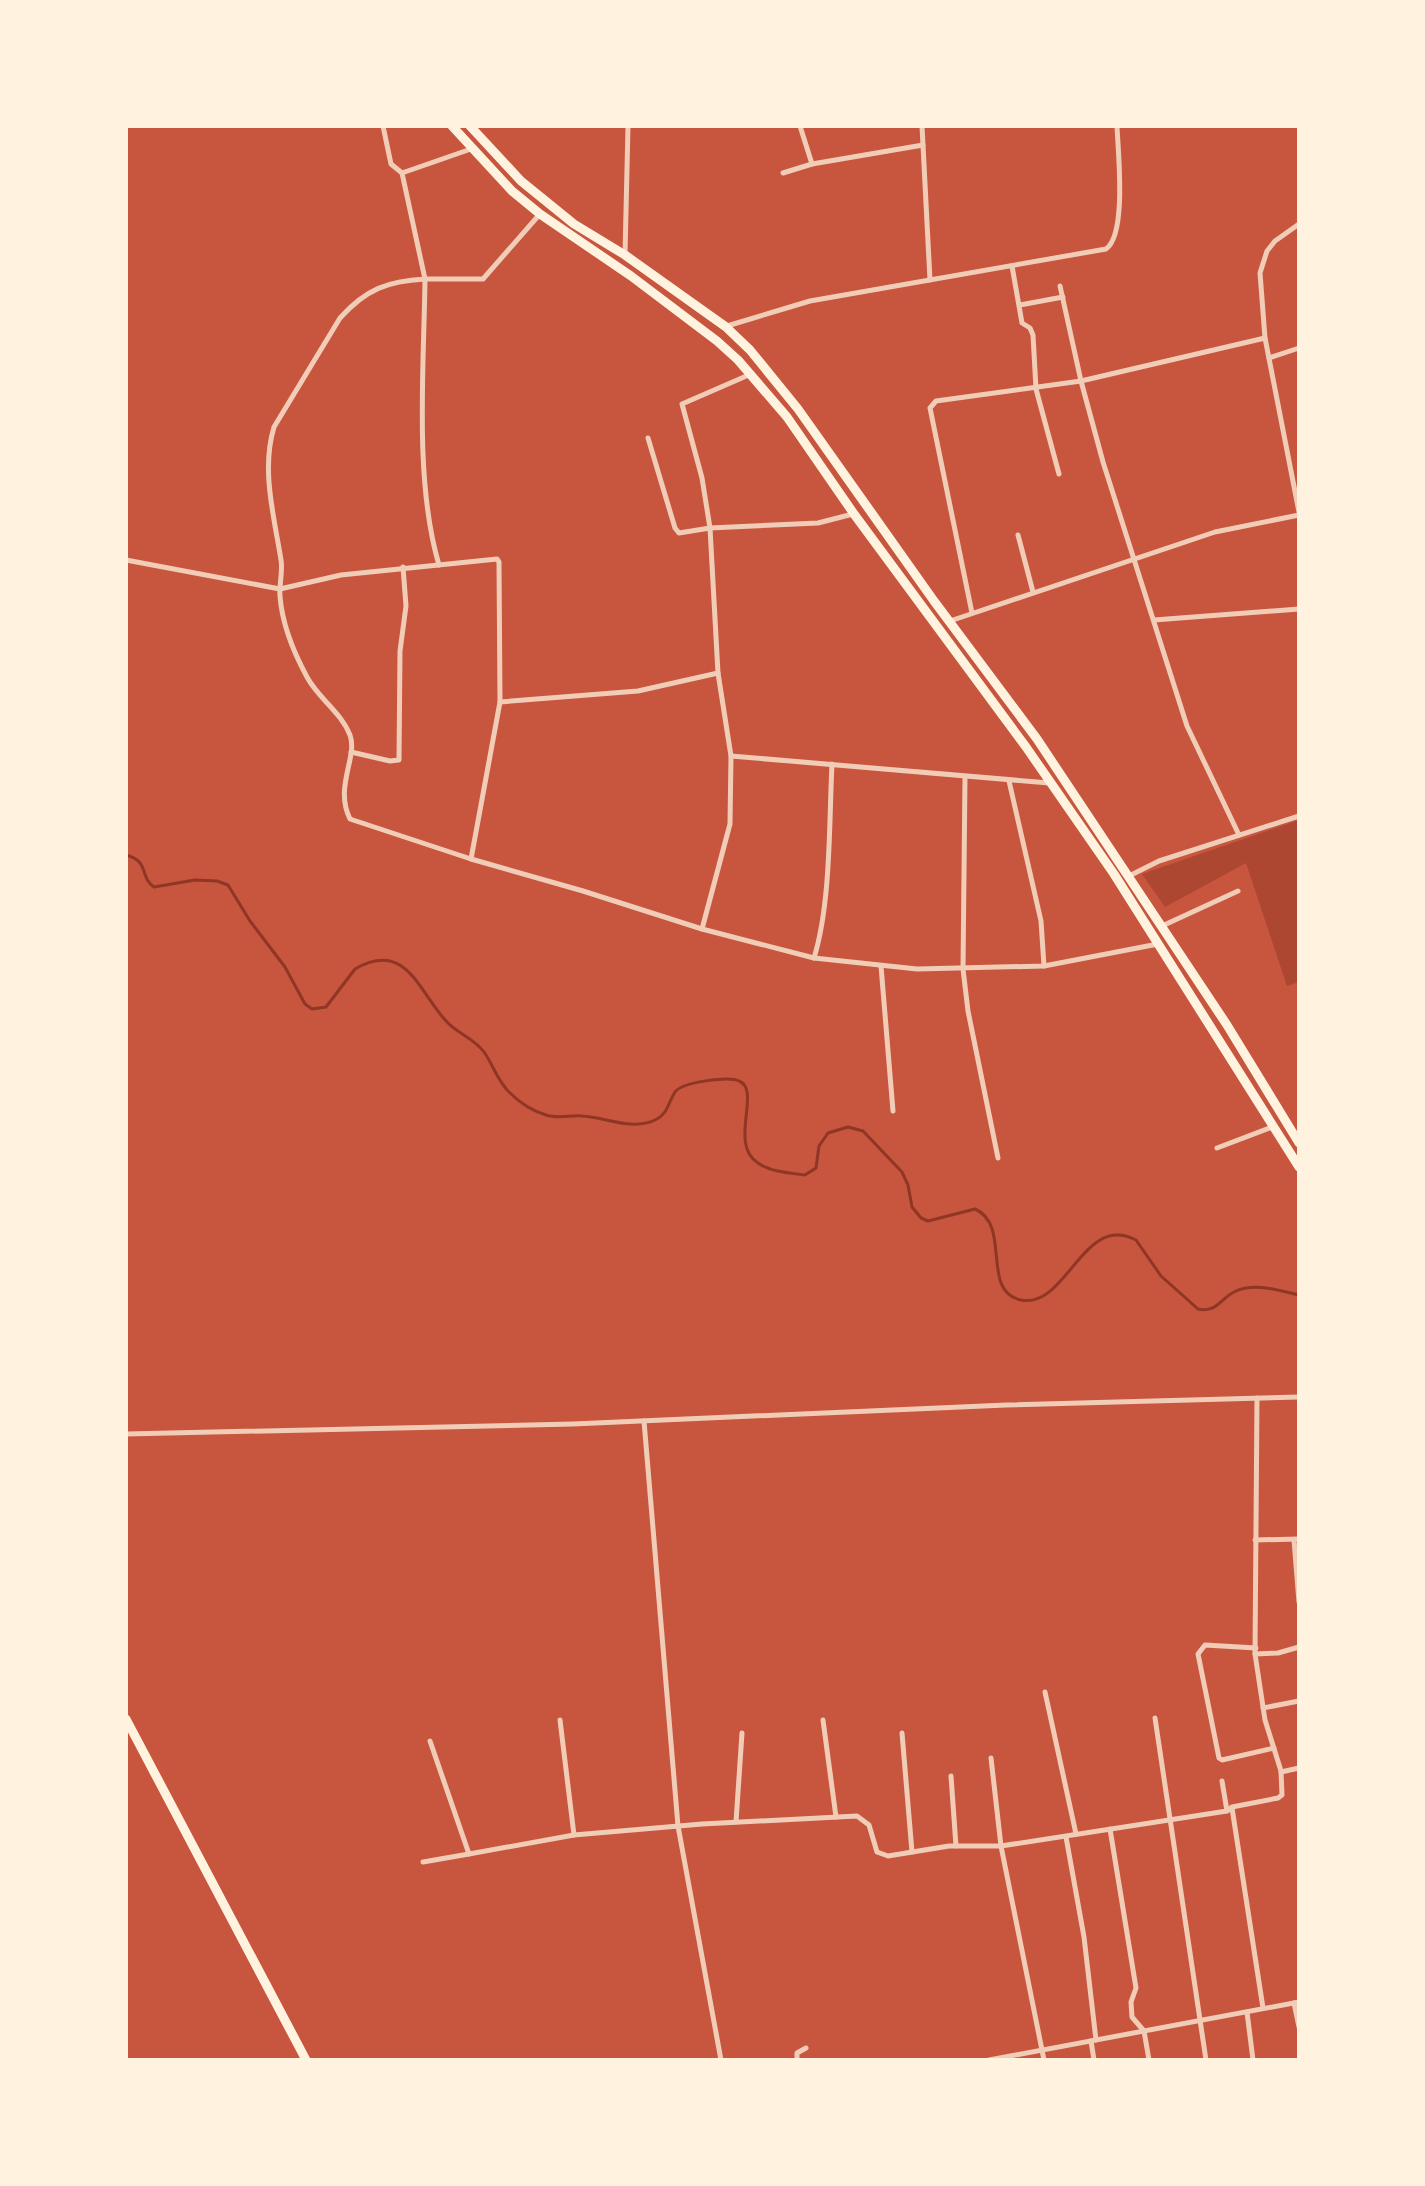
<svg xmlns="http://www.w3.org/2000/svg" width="1425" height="2186" viewBox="0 0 1425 2186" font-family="Lato,sans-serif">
	<rect width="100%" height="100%" fill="#c8553d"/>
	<path fill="#ae4732" d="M 1299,820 L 1299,982 L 1287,986 L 1246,863 L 1165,907 L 1142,874 Z"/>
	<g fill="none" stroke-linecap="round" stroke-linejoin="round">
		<path stroke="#8f3625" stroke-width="3" d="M 126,855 C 150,861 139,877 154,887 L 195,880 L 217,881 L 228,885 L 250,921 L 285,967 L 305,1004 L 312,1009 L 326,1007 L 355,969 C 407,939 419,993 447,1022 C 458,1034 474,1038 484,1052 C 494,1066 497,1081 510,1093 C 520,1103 533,1111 546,1115 C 558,1119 570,1115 582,1116 C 605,1117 632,1131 655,1120 C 668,1114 668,1103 675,1092 C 682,1082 729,1076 739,1081 C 762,1090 728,1144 758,1163 C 770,1172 790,1173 805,1175 L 816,1168 L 819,1146 L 828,1133 L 848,1127 L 863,1131 L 902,1172 L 908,1185 L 912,1207 L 921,1218 L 928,1221 L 975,1209 C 1012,1225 980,1292 1021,1300 C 1067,1309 1083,1212 1136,1240 L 1161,1276 L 1198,1309 C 1218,1313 1220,1298 1236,1291 C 1255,1282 1280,1291 1299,1295"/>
		<g stroke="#f1ccb7" stroke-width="5">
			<path d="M 383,126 L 391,164 L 402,173 L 471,149"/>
			<path d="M 800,126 L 812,164"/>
			<path d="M 922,126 L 930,280"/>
			<path d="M 402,173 L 425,279 C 388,281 366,289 340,318 L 274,427 C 261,470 274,516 281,560 C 283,572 279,584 280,596 C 282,624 294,653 307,677 C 318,698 341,712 350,735 C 358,757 334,787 350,819 L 471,859 L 583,891 L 702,929 L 814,958 L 917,969 L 1044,966 L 1158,944"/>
			<path d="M 783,173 L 812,164 L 923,145"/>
			<path d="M 1299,224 L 1275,241 L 1267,251 L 1260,273 L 1265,338 L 1299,512"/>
			<path d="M 625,254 L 628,126"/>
			<path d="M 1012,266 L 1022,323 L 1030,328 L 1033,335 L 1036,389 L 1059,474"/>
			<path d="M 1060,286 L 1081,381 L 1103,462 L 1187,726 L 1239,835"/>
			<path d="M 1020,305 L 1063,297"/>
			<path d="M 727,326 L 810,301 L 1106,249 C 1127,234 1118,152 1117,126"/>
			<path d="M 1269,358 L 1299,348"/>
			<path d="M 648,438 L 675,528 L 679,533 L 710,528 L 818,523 L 853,514"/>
			<path d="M 1018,535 L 1033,592"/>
			<path d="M 126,560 L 280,589 L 341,575 L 497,559 L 499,562 L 500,702 L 471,859"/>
			<path d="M 439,565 C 414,481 424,367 425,279 L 483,279 L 539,215"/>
			<path d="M 972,613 L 930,408 L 936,401 L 1081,381 L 1265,338"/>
			<path d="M 1154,620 L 1299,609"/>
			<path d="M 950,621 L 1215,532 L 1299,515"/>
			<path d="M 500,702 L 638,691 L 718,673"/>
			<path d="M 351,752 L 390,761 L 399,760 L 400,651 L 406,606 L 403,567"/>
			<path d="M 731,756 L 1049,783"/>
			<path d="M 965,777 L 963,969 L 968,1011 L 998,1158"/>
			<path d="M 1009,781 L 1041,921 L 1044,966"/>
			<path d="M 1129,876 L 1159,861 L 1299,816"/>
			<path d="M 1162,926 L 1238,891"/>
			<path d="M 702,929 L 730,824 L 731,756 L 718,673 L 710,528 L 702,478 L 682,404 L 751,374"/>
			<path d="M 814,958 C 831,903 829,823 832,764"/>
			<path d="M 881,966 L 893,1111"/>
			<path d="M 1217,1148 L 1272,1127"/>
			<path d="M 644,1421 L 678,1826 L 721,2060"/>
			<path d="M 126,1434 L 573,1424 L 1006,1405 L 1299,1397"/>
			<path d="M 1255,1540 L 1299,1539"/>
			<path d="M 1294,1540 L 1299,1602"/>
			<path d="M 1256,1648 L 1205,1645 L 1198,1654 L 1219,1758 L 1222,1760 L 1274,1748"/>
			<path d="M 1255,1654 L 1278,1653 L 1299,1647"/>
			<path d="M 1045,1692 L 1076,1834"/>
			<path d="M 1263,1708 L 1299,1701"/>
			<path d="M 1155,1718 L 1206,2060"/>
			<path d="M 560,1720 L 574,1835"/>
			<path d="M 823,1720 L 836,1817"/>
			<path d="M 902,1733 L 912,1852"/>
			<path d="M 430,1741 L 469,1854 L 574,1835 L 702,1824 L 857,1816 L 869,1825 L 877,1852 L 888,1856 L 949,1846 L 1001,1846 L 1227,1811 L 1232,1807 L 1278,1798 L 1282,1795 L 1281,1771 L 1265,1720 L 1255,1654 L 1257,1398"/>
			<path d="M 991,1758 L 1001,1846 L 1044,2060"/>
			<path d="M 1281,1772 L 1299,1768"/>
			<path d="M 951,1776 L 956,1846"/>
			<path d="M 1222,1781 L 1227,1811"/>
			<path d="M 1232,1808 L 1263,2008"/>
			<path d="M 736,1822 L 742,1733"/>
			<path d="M 1110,1829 L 1136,1988 L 1131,2002 L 1132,2017 L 1144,2031 L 1149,2060"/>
			<path d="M 1066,1837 L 1084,1937 L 1096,2040"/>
			<path d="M 423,1862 L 469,1854"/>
			<path d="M 1294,2003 L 1299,2027"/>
			<path d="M 1247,2012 L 1253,2060"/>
			<path d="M 1091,2041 L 1094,2060"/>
			<path d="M 797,2060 L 797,2053 L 806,2048"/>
			<path d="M 989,2060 L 1299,2002"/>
		</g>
		<g stroke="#fff3e0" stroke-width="9">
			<path d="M 452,126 L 512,191 L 540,214 L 631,276 L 717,341 L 738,360 L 787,417 L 854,514 L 1026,747 L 1114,874 L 1299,1167"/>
			<path d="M 470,126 L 521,181 L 574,224 L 625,255 L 726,327 L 750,350 L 798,409 L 934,601 L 1037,739 L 1227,1025 L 1299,1143"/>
			<path d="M 126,1719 L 306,2060"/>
		</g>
	</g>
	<rect width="1425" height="2186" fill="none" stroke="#fff3e0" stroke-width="256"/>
</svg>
